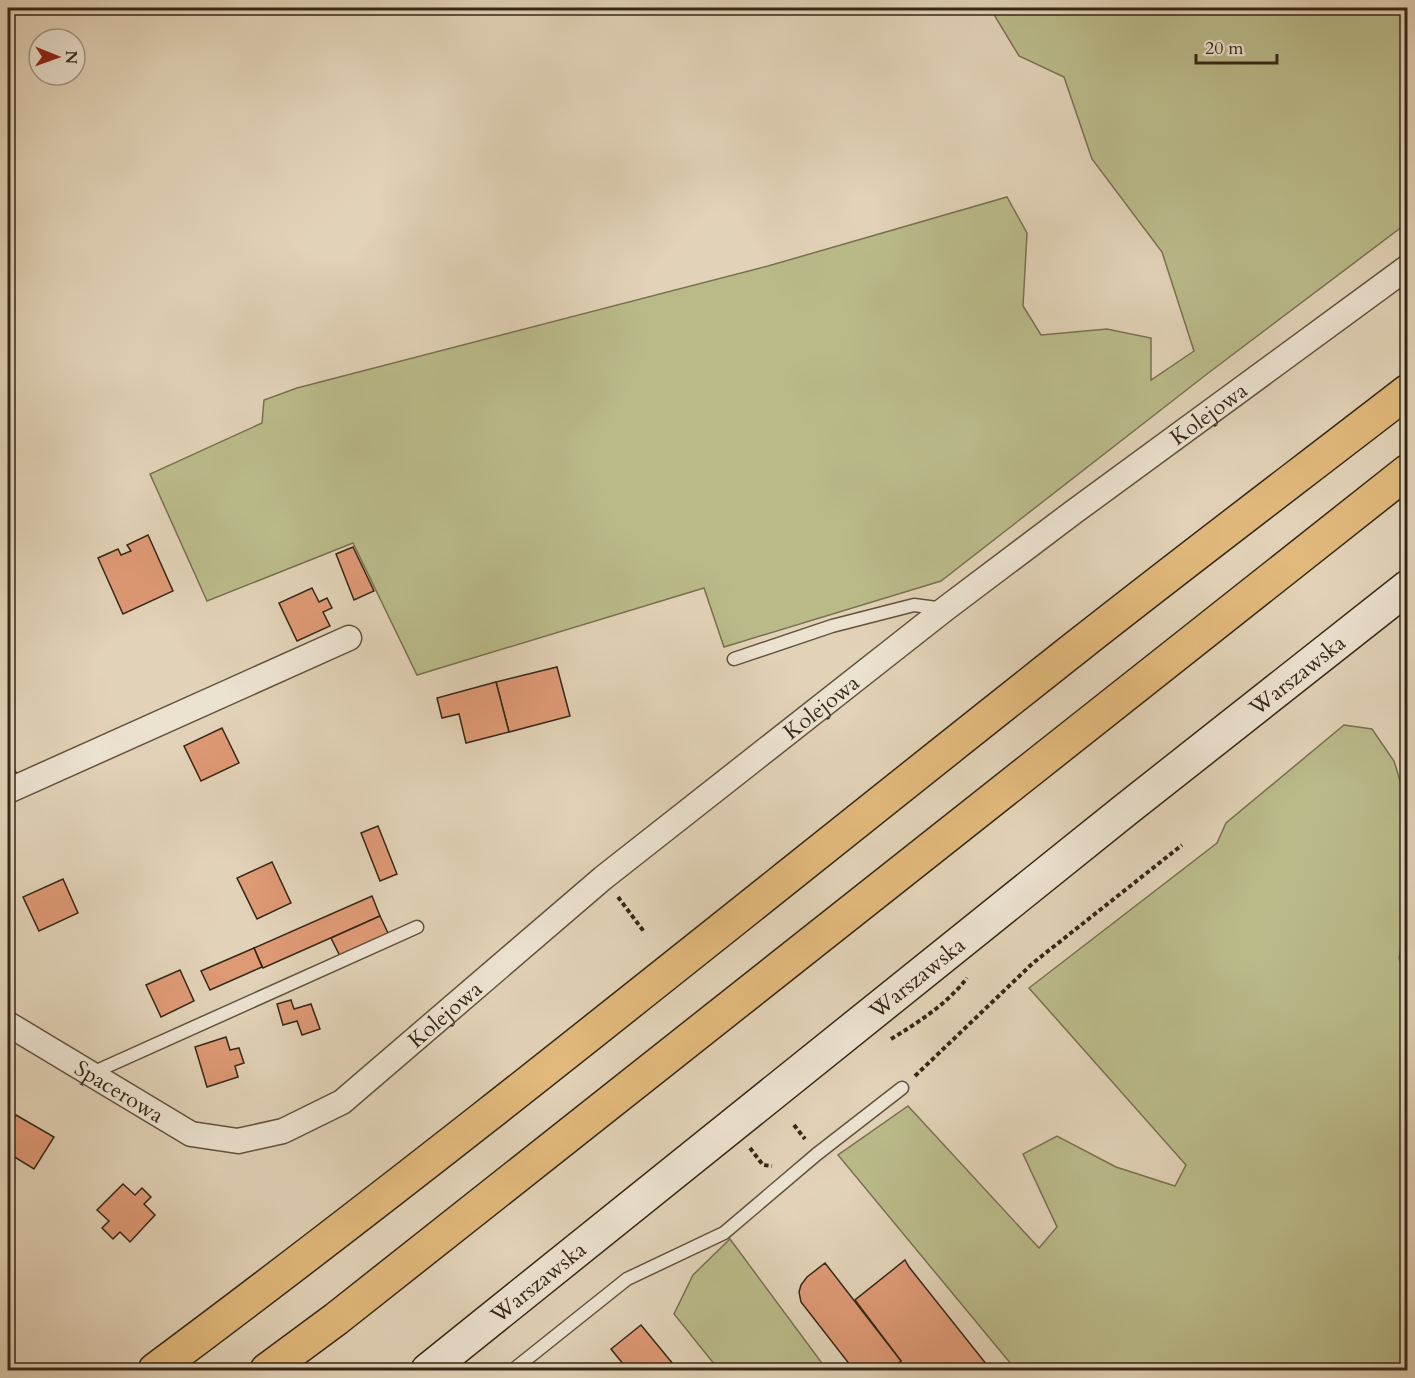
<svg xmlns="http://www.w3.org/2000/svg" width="1415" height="1378" viewBox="0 0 1415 1378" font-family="Cardo,serif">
	<rect width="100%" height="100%" fill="#e2d2b7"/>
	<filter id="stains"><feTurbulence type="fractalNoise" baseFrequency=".00333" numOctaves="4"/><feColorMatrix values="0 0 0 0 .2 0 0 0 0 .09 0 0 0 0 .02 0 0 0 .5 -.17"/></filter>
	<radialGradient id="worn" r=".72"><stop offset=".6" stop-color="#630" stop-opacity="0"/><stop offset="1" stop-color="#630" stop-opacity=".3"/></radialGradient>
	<g fill="#baba89" stroke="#787150" stroke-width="1.5">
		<path d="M 990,8 L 1407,8 L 1407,223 L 1207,374 L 941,581 L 724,647 L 704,588 L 417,675 L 353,543 L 207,601 L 150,474 L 262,423 L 264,400 L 297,388 L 768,266 L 1007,197 L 1027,233 L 1023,306 L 1041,335 L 1107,329 L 1151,338 L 1151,380 L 1194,351 L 1162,252 L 1092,159 L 1064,77 L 1019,56 Z"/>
		<path d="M 1344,725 L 1372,729 L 1394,761 L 1407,804 L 1407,918 L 1399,958 L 1408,985 L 1407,1370 L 1016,1370 L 838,1155 L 908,1106 L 1039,1248 L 1057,1227 L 1023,1154 L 1057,1136 L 1116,1167 L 1175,1186 L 1186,1165 L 1029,988 L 1217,843 L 1226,823 Z"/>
		<path d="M 730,1239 L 827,1370 L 719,1370 L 674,1314 L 693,1275 Z"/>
	</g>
	<g fill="#de9975" stroke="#362816" stroke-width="1.5">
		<path d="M 148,535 L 173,591 L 123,614 L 98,558 L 118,549 L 121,555 L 131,551 L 127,545 Z"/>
		<path d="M 353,547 L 374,591 L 354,600 L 336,554 Z"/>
		<path d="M 312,588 L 319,602 L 327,598 L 332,608 L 323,612 L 330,626 L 297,641 L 279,603 Z"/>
		<path d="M 557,667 L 570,716 L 509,732 L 496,682 Z"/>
		<path d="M 496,682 L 509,732 L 466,743 L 459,714 L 442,718 L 437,698 Z"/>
		<path d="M 222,728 L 239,763 L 201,781 L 184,746 Z"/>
		<path d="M 8,758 L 18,776 L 8,782 Z"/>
		<path d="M 378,826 L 397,874 L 380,881 L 361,833 Z"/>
		<path d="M 272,862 L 291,903 L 257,919 L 237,878 Z"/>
		<path d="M 63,879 L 78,913 L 39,931 L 23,897 Z"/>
		<path d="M 372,896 L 380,916 L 263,968 L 254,948 Z"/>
		<path d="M 380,916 L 389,935 L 340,956 L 331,938 Z"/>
		<path d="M 254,948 L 262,967 L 210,990 L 201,971 Z"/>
		<path d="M 180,970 L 194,1001 L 161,1017 L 146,985 Z"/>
		<path d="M 291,1000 L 294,1009 L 311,1004 L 320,1029 L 302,1035 L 297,1021 L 283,1025 L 277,1004 Z"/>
		<path d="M 226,1037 L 230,1050 L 239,1048 L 244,1063 L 235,1066 L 238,1077 L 207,1087 L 195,1047 Z"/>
		<path d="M 16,1115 L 54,1137 L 34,1169 L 8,1153 L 8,1129 Z"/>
		<path d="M 123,1184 L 135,1195 L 142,1188 L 151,1197 L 144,1204 L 155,1215 L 130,1242 L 120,1232 L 113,1239 L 102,1228 L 109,1221 L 97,1210 Z"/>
		<path d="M 905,1260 L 909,1267 L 991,1370 L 890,1370 L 901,1361 L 855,1300 Z"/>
		<path d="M 825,1263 L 901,1361 L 890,1370 L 854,1370 L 801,1302 L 799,1292 L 801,1285 L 807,1277 Z"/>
		<path d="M 641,1325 L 678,1370 L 628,1370 L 611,1349 Z"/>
	</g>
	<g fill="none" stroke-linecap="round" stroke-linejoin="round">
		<g stroke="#61523e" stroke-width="15">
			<g id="lane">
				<path d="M 734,659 L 832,626 L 914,605 L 944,609"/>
				<path d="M 90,1074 L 417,927"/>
				<path d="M 513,1370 L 627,1279 L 724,1233 L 817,1154 L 902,1088"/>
			</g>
		</g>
		<g stroke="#61523e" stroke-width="27">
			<g id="street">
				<path d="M 8,791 L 349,638"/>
				<path id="s1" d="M 8,1024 L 191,1134 L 238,1141 L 283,1131 L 342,1102 L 603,878 L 945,609 L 1075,511 L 1408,267"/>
			</g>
		</g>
		<g stroke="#362816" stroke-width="36">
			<g id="secondary">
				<path id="s2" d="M 428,1370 L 1124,811 L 1408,587"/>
			</g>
		</g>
		<g stroke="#362816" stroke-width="36">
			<g id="highway">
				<path d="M 155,1370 C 469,1136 771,888 1079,645 C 1188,559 1298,476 1408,391"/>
				<path d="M 267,1370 L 336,1319 L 1408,471"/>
			</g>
		</g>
		<g stroke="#362816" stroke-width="4" stroke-dasharray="4.5 3" stroke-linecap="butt">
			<path d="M 618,897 L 645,933"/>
			<path d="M 891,1039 C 919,1022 947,1004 967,978"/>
			<path d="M 915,1076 L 1033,963 L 1182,845"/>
			<path d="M 794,1125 L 805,1139"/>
			<path d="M 750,1148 L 763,1165 L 772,1166"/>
		</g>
		<use href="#lane" stroke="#ece2d0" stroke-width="12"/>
		<use href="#street" stroke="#ece2d0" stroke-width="24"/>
		<use href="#secondary" stroke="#ece2d0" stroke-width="33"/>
		<use href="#highway" stroke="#e1b97c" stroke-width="33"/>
	</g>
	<g text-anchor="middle" stroke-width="4.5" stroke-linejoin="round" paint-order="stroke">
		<g font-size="22" fill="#362816" stroke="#ece2d0">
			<text dy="8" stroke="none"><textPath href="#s1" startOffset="1480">Kolejowa</textPath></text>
			<text dy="8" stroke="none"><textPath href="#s2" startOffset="1113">Warszawska</textPath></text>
			<text dy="8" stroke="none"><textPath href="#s1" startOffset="994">Kolejowa</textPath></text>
			<text dy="8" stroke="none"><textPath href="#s2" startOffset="627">Warszawska</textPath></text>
			<text dy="8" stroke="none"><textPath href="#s1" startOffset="508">Kolejowa</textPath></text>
			<text dy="8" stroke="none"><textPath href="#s1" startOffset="130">Spacerowa</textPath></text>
			<text dy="8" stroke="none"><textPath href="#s2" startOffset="141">Warszawska</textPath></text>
		</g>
	</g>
	<rect width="1415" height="1378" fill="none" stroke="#e2d2b7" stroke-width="30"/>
	<rect x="9" y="9" width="1397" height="1360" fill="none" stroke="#362816" stroke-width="3"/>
	<rect x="15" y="15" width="1385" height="1348" fill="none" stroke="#362816" stroke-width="1.5"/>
	<g transform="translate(57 57) rotate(91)"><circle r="28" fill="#ece2d0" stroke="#a39886" stroke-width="1.5"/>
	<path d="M0-4.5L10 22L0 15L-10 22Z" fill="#8f2418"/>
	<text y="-9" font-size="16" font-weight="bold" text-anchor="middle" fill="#362816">N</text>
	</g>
	<path d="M1196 54v9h81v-9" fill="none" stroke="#362816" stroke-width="3"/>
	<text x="1205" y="54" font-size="18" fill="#362816" stroke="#ece2d0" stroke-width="4.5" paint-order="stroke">20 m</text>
	<rect width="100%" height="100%" filter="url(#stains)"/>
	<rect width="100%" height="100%" fill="url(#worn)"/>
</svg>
